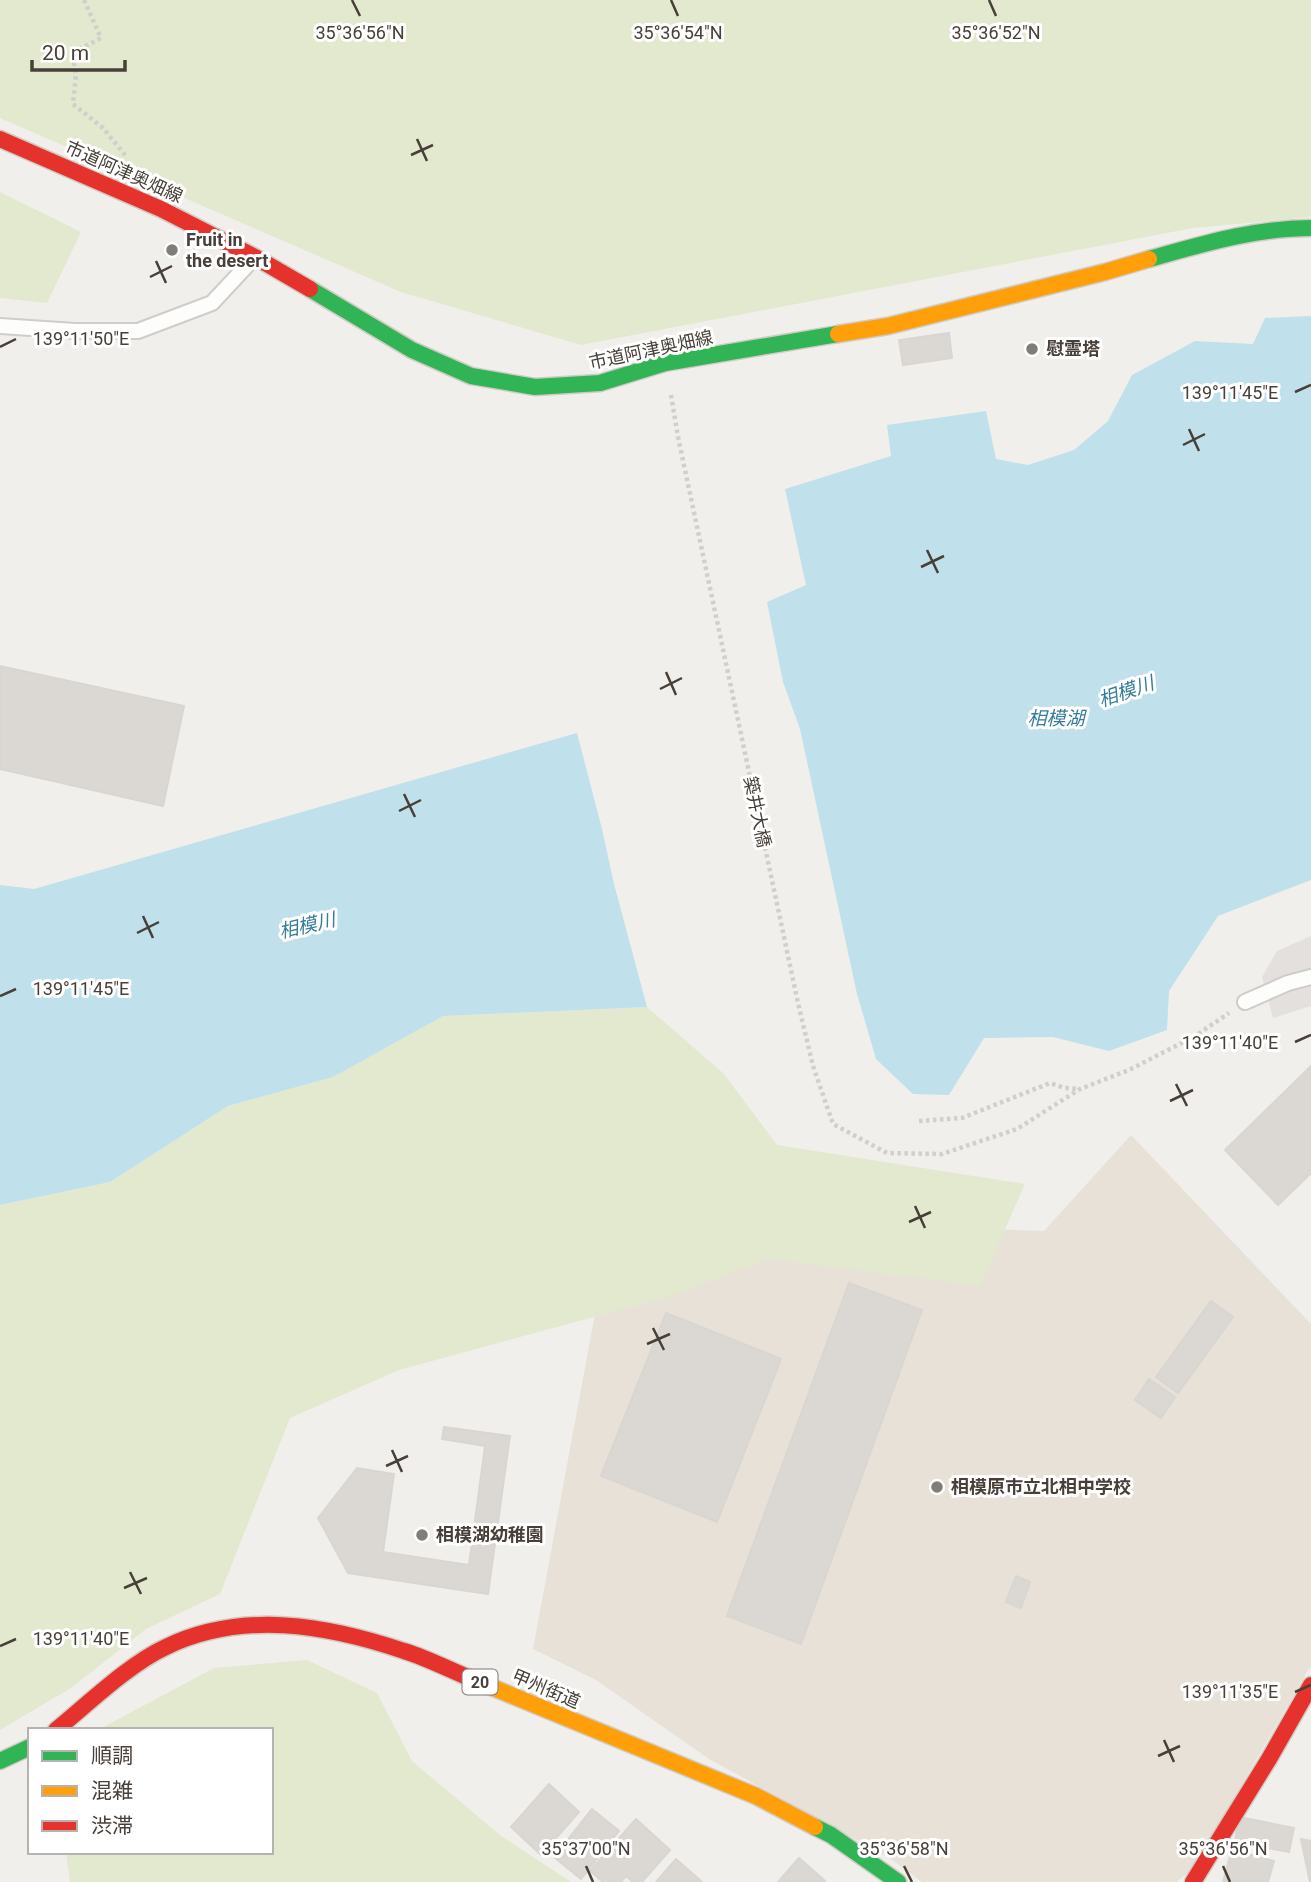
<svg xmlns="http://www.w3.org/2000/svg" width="1311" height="1882" viewBox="0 0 1311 1882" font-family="Roboto,'Noto Sans JP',sans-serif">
	<rect width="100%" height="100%" fill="#f1efec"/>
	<path fill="#e7e1d8" d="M 1131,1135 L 1311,1324 L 1311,1665 L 1193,1869 L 1176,1882 L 922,1882 L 891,1859 L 709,1759 L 596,1680 L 533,1649 L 608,1243 L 929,1227 L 1044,1231 Z"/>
	<g fill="#e2e9ce">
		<path d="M 0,0 L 1311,0 L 1311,217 L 1193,228 L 581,345 L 401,292 L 0,118 Z"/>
		<path d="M 0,192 L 81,232 L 47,303 L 0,298 Z"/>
		<path d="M 647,1007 L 724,1074 L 777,1145 L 1025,1184 L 980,1286 L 769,1259 L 671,1296 L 399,1370 L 290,1418 L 220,1594 L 146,1629 L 71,1688 L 0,1730 L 0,1205 L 110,1182 L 228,1106 L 333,1077 L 443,1016 Z"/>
		<path d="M 307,1660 L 377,1693 L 412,1761 L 501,1836 L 571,1882 L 70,1882 L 66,1852 L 271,1852 L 271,1730 L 98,1730 L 214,1668 Z"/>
	</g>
	<path fill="#e3e0dd" d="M 1311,936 L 1311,1006 L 1273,1018 L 1262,977 L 1277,951 Z"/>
	<g fill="#c0e0eb">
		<path d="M 1311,316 L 1311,880 L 1218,916 L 1169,991 L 1167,1030 L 1109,1051 L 1053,1037 L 984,1038 L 949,1095 L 913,1094 L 876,1059 L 857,994 L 800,729 L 783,682 L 767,602 L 806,585 L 785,489 L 891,456 L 887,425 L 986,411 L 996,459 L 1028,465 L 1074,450 L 1108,421 L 1132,375 L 1195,341 L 1253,344 L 1265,318 Z"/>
		<path d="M 577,733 L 602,829 L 614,884 L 647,1007 L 443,1016 L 333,1077 L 228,1106 L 110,1182 L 0,1205 L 0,885 L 34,889 Z"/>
	</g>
	<g fill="#dbd8d4" stroke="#d9d6d2" stroke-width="2">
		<path d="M 949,333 L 952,358 L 903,365 L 899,340 Z"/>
		<path d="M 0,666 L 184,706 L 163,806 L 0,769 Z"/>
		<path d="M 1311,1066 L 1311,1173 L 1278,1205 L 1225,1150 Z"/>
		<path d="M 849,1283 L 922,1310 L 801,1644 L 727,1616 Z"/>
		<path d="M 1211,1301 L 1233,1317 L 1178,1393 L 1156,1377 Z"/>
		<path d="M 666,1313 L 781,1359 L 717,1522 L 601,1476 Z"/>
		<path d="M 1149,1379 L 1175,1397 L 1161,1418 L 1135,1400 Z"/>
		<path d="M 444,1427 L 510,1436 L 488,1594 L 348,1573 L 318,1518 L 357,1468 L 394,1474 L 383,1552 L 469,1565 L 485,1446 L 442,1439 Z"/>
		<path d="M 1016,1576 L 1030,1582 L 1021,1608 L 1006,1602 Z"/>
		<path d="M 549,1784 L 579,1812 L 541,1855 L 511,1827 Z"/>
		<path d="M 592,1809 L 619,1831 L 581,1879 L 554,1857 Z"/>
		<path d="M 1239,1817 L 1294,1828 L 1289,1852 L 1235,1842 Z"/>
		<path d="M 636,1819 L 670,1850 L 642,1882 L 633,1882 L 626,1876 L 621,1882 L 603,1882 L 590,1871 Z"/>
		<path d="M 1301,1839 L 1311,1841 L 1311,1882 L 1310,1882 Z"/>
		<path d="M 1232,1849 L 1274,1861 L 1268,1882 L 1223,1882 Z"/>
		<path d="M 799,1858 L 825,1881 L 825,1882 L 778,1882 Z"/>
		<path d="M 676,1859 L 702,1882 L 656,1882 Z"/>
	</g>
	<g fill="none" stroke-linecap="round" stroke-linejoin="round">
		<g stroke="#cfcdca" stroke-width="18">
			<g id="lane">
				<path d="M 0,326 L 75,331 L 138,331 L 212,303 L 254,258"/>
				<path d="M 1245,1002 L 1288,983 L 1311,977"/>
			</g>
		</g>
		<g stroke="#d0cbc3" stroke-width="19">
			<g id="fast">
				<path d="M 1149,259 C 1203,244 1255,228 1311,228"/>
				<path d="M 310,289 L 412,350 L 471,376 L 535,387 L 600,383 L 665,363 L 838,334"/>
				<path d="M 0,1761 L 30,1747"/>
				<path d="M 815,1827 L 831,1835 L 898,1882"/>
			</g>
		</g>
		<g stroke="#d0cbc3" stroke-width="19">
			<g id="slow">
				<path d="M 838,334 L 888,326 L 1105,272 L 1149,259"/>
				<path d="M 472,1679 L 756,1796 L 815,1827"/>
			</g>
		</g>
		<g stroke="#d0cbc3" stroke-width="19">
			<g id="jam">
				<path d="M 0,139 L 161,209 L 255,257 L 310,289"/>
				<path d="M 56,1730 C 88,1704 129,1664 166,1647 C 242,1610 327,1625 404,1651 C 427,1658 450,1670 472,1679"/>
				<path d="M 1193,1882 L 1269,1759 L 1311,1685"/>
			</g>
		</g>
		<g stroke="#d1cfcb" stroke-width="4.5" stroke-dasharray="3.5 3.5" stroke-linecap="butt">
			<path d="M 84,0 L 101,38 L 72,53 L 76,74 L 73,104 L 103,128 L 125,155"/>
			<path d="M 671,395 L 678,437 L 798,1003 L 813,1066 L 833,1124 L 887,1153 L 942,1154 L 1017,1129 L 1080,1089 L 1129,1070 L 1195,1036 L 1229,1013"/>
			<path d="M 919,1121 L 962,1118 L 1050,1083 L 1065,1088 L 1079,1089"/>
		</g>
		<use href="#lane" stroke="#fdfdfc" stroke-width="14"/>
		<use href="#fast" stroke="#30b455" stroke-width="16"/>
		<use href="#slow" stroke="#ff9f0a" stroke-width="16"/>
		<use href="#jam" stroke="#e5322d" stroke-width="16"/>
	</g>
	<path fill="none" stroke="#473f38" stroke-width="2.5" d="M 352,0 L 360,16M 671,0 L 678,16M 989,0 L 996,16M 417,139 L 427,161M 411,155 L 433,145M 156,261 L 166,283M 150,277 L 172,266M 0,347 L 16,339M 1295,392 L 1311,385M 1189,429 L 1199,451M 1183,445 L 1205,434M 927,550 L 938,573M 921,567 L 944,556M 666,672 L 676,695M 660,689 L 682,678M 404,794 L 415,817M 399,811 L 421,800M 143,916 L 153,938M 137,933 L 159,922M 0,996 L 16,989M 1295,1042 L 1311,1035M 1176,1084 L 1187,1106M 1170,1101 L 1193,1090M 915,1206 L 925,1228M 909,1222 L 931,1212M 653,1328 L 664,1350M 647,1344 L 670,1334M 392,1450 L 402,1472M 386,1466 L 408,1456M 130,1572 L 141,1594M 124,1588 L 147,1578M 0,1646 L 16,1639M 1295,1692 L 1311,1685M 1164,1740 L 1174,1762M 1158,1756 L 1180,1746M 586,1866 L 593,1882M 904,1866 L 912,1882M 1223,1866 L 1230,1882"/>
	<g fill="#827d77" stroke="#fff" stroke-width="2.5">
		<circle cx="172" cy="250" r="7"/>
		<circle cx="1032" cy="349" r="7"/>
		<circle cx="937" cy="1487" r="7"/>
		<circle cx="422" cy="1535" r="7"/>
	</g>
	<g text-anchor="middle" stroke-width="6" stroke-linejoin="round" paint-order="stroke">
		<rect fill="#fff" stroke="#7e7974" stroke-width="2" x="462.5" y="1669.5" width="35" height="25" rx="5"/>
		<g font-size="16" font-weight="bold" fill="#473f38">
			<text x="480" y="1688">20</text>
		</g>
		<g font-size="18" fill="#473f38" stroke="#fff">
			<text transform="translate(124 172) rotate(24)" y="6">市道阿津奥畑線</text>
			<text transform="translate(651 350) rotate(-12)" y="6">市道阿津奥畑線</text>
			<text transform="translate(757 812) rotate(78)" y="6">築井大橋</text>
			<text transform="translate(546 1689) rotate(23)" y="6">甲州街道</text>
		</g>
		<g font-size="18" font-weight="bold" fill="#473f38" stroke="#fff" text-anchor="start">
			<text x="186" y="246">Fruit in<tspan x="186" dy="21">the desert</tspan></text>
			<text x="1046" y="355">慰霊塔</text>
			<text x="951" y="1493">相模原市立北相中学校</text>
			<text x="436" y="1541">相模湖幼稚園</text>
		</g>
		<g font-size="19" font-style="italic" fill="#367d9b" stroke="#fff">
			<text transform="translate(1126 691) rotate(-19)" y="7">相模川</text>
			<text x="1056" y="725">相模湖</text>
			<text transform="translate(307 925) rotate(-13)" y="7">相模川</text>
		</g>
	</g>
	<g font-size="18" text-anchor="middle" fill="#473f38" stroke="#fff" stroke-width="6" stroke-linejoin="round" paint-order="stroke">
		<text x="360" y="39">35°36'56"N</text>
		<text x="678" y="39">35°36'54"N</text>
		<text x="996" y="39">35°36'52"N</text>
		<text x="81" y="345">139°11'50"E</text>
		<text x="1230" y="399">139°11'45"E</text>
		<text x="81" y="995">139°11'45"E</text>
		<text x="1230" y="1049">139°11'40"E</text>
		<text x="81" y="1645">139°11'40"E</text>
		<text x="1230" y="1698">139°11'35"E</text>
		<text x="586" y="1855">35°37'00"N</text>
		<text x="904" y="1855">35°36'58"N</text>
		<text x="1223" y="1855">35°36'56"N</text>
	</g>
	<rect x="28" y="1728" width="245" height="126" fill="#ffffff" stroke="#b5b2af" stroke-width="2"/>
	<rect x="42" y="1751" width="35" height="10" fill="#30b455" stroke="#b5b2af" stroke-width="2"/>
	<text x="91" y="1763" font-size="21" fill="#473f38">順調</text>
	<rect x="42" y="1786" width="35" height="10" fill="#ff9f0a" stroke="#b5b2af" stroke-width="2"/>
	<text x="91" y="1798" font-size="21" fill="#473f38">混雑</text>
	<rect x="42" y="1821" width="35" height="10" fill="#e5322d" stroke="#b5b2af" stroke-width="2"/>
	<text x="91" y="1833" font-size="21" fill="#473f38">渋滞</text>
	<path d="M32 60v10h93v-10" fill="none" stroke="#473f38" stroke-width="3.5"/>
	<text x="42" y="60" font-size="21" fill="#473f38" stroke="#ffffff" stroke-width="5" paint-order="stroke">20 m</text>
</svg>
